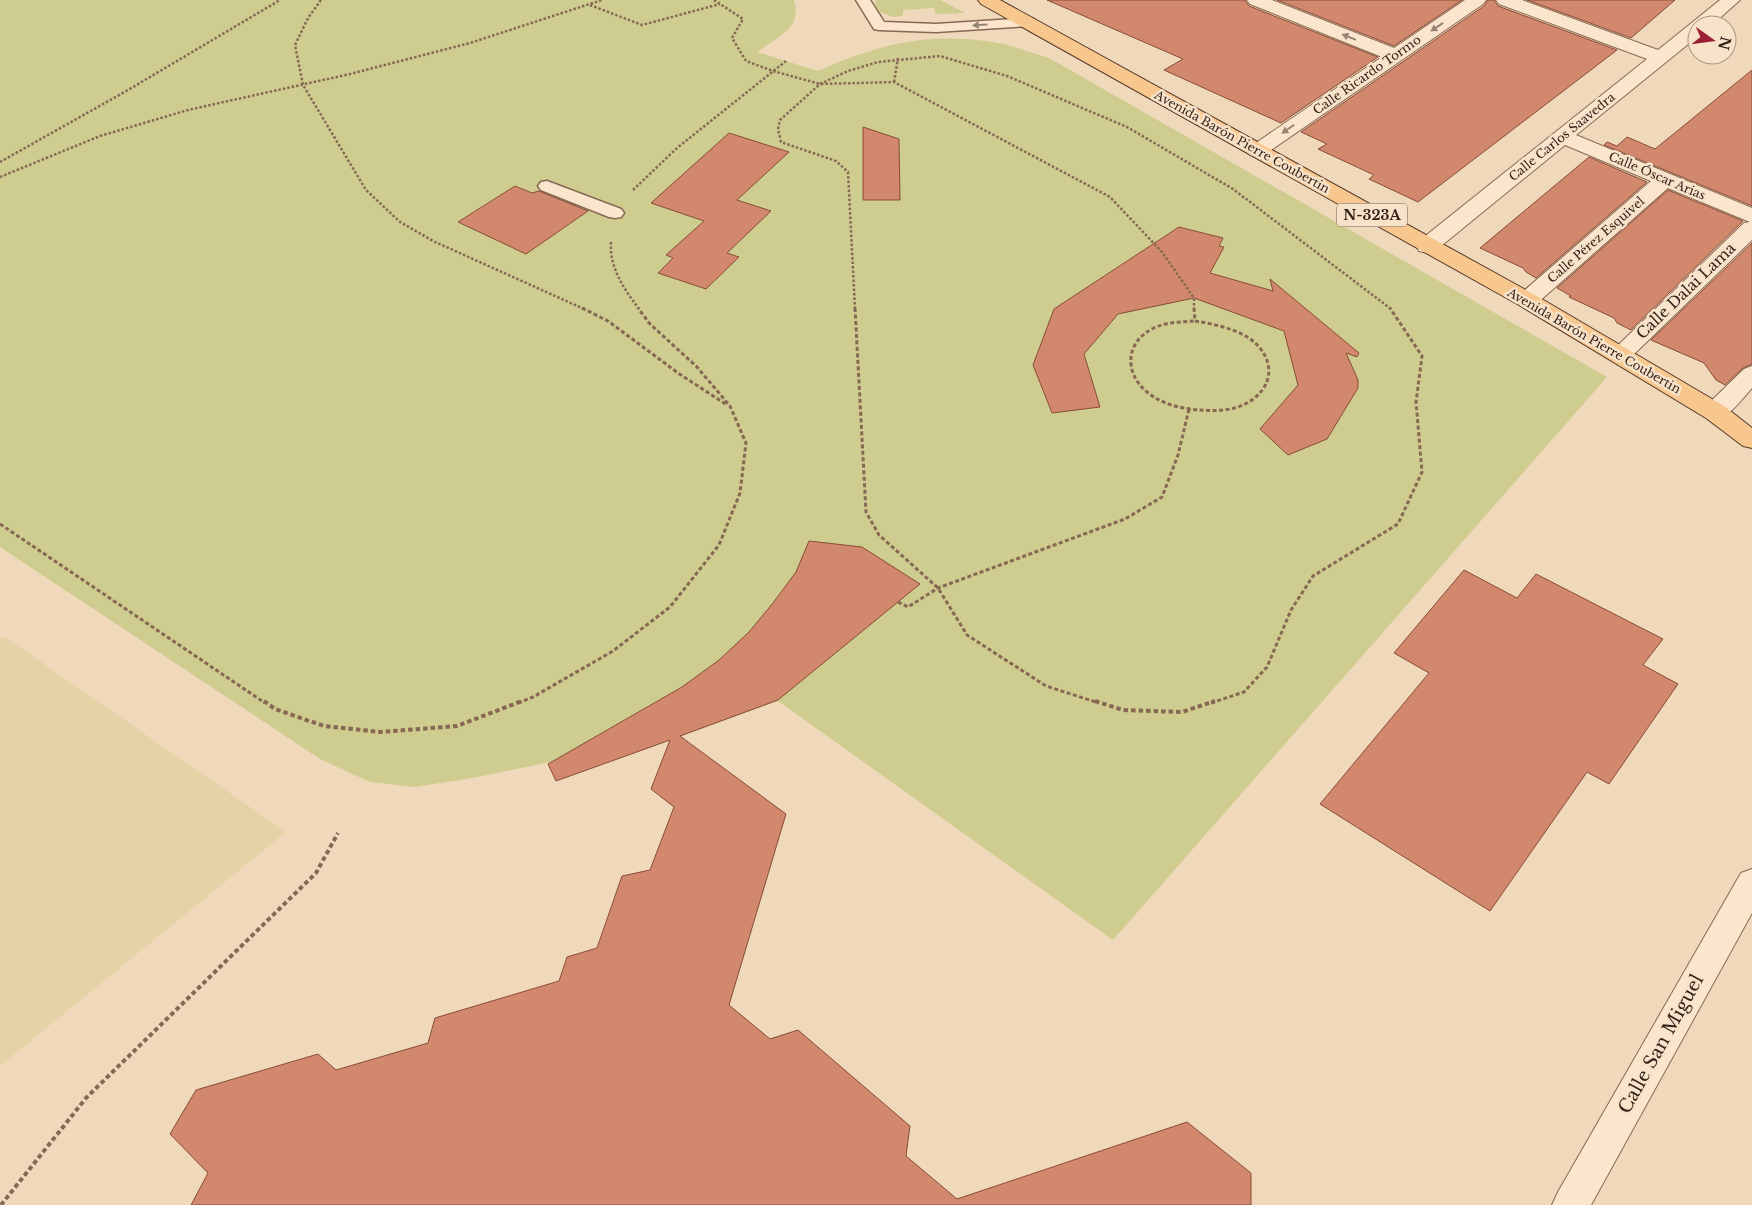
<svg xmlns="http://www.w3.org/2000/svg" width="1752" height="1205" viewBox="0 0 1752 1205" font-family="'Libre Baskerville',serif">
	<rect width="100%" height="100%" fill="#f0d8ba"/>
	<path fill="#e6d2a7" d="M 5,637 L 286,832 L 0,1066 L 0,639 Z"/>
	<g fill="#cecc8e">
		<path d="M 0,0 L 794,0 C 803,30 775,38 757,52 L 818,71 C 879,44 927,32 993,42 C 1012,45 1031,53 1049,58 L 1607,377 L 1113,940 L 778,701 L 613,761 L 601,734 L 584,755 L 477,777 L 415,787 L 370,782 L 320,759 L 0,547 Z"/>
		<path d="M 877,0 L 940,0 L 965,13 L 936,14 L 934,8 L 903,10 L 903,16 L 893,17 L 878,11 L 875,2 Z"/>
	</g>
	<g fill="#d1886d" stroke="#884c38">
		<path d="M 1047,0 L 1245,0 L 1249,6 L 1378,57 L 1281,123 L 1164,70 L 1183,59 Z"/>
		<path d="M 1277,0 L 1462,0 L 1394,46 Z"/>
		<path d="M 1488,0 L 1494,0 L 1498,6 L 1617,50 L 1418,202 L 1369,179 L 1374,175 L 1318,149 L 1327,144 L 1301,132 L 1484,6 Z"/>
		<path d="M 1527,0 L 1675,0 L 1631,38 Z"/>
		<path d="M 1752,70 L 1752,206 L 1604,145 L 1607,142 L 1617,146 L 1627,137 L 1655,149 Z"/>
		<path d="M 863,127 L 899,139 L 900,200 L 863,200 Z"/>
		<path d="M 729,133 L 789,152 L 737,200 L 771,211 L 727,253 L 739,257 L 706,289 L 658,273 L 673,258 L 666,255 L 704,221 L 651,203 Z"/>
		<path d="M 1589,157 L 1647,182 L 1536,278 L 1526,272 L 1523,268 L 1480,248 Z"/>
		<path d="M 515,186 L 532,193 L 539,191 L 588,211 L 526,254 L 458,222 Z"/>
		<path d="M 1668,190 L 1743,221 L 1631,330 L 1617,323 L 1614,318 L 1569,297 L 1571,296 L 1557,288 Z"/>
		<path d="M 1179,227 L 1223,238 L 1219,246 L 1224,247 L 1210,273 L 1273,291 L 1270,279 L 1359,353 L 1357,357 L 1346,353 L 1358,380 L 1358,388 L 1327,439 L 1288,455 L 1260,429 L 1298,385 L 1284,331 L 1194,298 L 1118,314 L 1084,354 L 1100,407 L 1052,413 L 1033,365 L 1054,309 Z"/>
		<path d="M 1752,243 L 1752,364 L 1743,368 L 1725,385 L 1716,380 L 1704,363 L 1651,340 Z"/>
		<path d="M 809,541 L 862,547 L 920,584 L 778,700 L 680,736 L 786,814 L 729,1005 L 770,1039 L 798,1030 L 910,1126 L 906,1156 L 957,1199 L 1187,1122 L 1251,1173 L 1251,1205 L 191,1205 L 208,1173 L 170,1134 L 196,1090 L 318,1054 L 336,1070 L 428,1043 L 435,1018 L 559,981 L 567,957 L 597,948 L 622,876 L 650,870 L 674,807 L 651,789 L 670,740 L 556,781 L 548,764 L 682,687 L 719,660 L 749,632 L 773,603 L 796,572 Z"/>
		<path d="M 1464,570 L 1517,598 L 1536,574 L 1663,639 L 1643,665 L 1678,684 L 1609,784 L 1587,772 L 1490,911 L 1320,804 L 1429,673 L 1394,653 Z"/>
	</g>
	<g fill="none" stroke-linecap="round" stroke-linejoin="round">
		<g stroke="#876854" stroke-width="3">
			<g id="service">
				<path d="M 856,0 L 870,0 L 884,22 L 936,24 L 1029,18 L 1034,19 L 1036,22 L 1034,25 L 1029,26 L 936,32 L 879,30 L 874,29 Z"/>
				<path d="M 547,181 L 621,209 L 624,213 L 621,217 L 615,218 L 609,217 L 541,190 L 538,186 L 541,182 Z"/>
			</g>
		</g>
		<g stroke="#876854" stroke-width="2">
			<g id="minor">
				<path d="M 1247,0 L 1272,0 L 1394,48 L 1465,0 L 1486,0 L 1483,4 L 1264,155 L 1257,157 L 1250,155 L 1247,151 L 1250,147 L 1382,57 L 1250,4 Z"/>
				<path d="M 1496,0 L 1522,0 L 1658,50 L 1720,0 L 1740,0 L 1712,25 L 1697,25 L 1697,37 L 1576,135 L 1752,208 L 1752,240 L 1628,360 L 1620,362 L 1612,360 L 1608,355 L 1744,223 L 1750,222 L 1668,188 L 1535,305 L 1527,307 L 1519,305 L 1516,300 L 1519,295 L 1651,181 L 1565,145 L 1435,251 L 1427,253 L 1419,251 L 1416,246 L 1419,241 L 1647,59 L 1499,4 Z"/>
				<path d="M 1752,366 L 1752,388 C 1739,402 1727,423 1706,418 L 1703,412 L 1706,406 L 1744,369 Z"/>
				<path d="M 1752,869 L 1752,913 L 1591,1205 L 1552,1205 L 1558,1192 L 1741,873 Z"/>
			</g>
		</g>
		<g stroke="#543729" stroke-width="2">
			<path id="primary" d="M 978,0 L 1000,0 L 1535,295 L 1724,406 L 1752,428 L 1752,448 L 1743,446 L 1706,418 L 1519,305 L 981,4 Z"/>
		</g>
		<g stroke="#876854" stroke-width="2.5" stroke-dasharray="2.5 2" stroke-linecap="butt">
			<path d="M 321,0 L 308,18 L 295,45 L 303,85 L 366,190 L 400,222 L 433,241 L 584,309"/>
			<path d="M 714,0 L 743,19 L 732,38 L 746,61 L 773,71 L 820,84 L 894,82 L 1110,197 L 1162,252 L 1194,298 L 1194,309"/>
			<path d="M 590,5 L 642,25 L 720,4"/>
			<path d="M 894,82 L 898,58"/>
			<path d="M 0,162 L 128,90 L 280,0"/>
			<path d="M 0,177 L 100,136 L 188,110 L 350,74 L 470,43 L 602,0"/>
			<path d="M 633,190 L 677,148 L 786,61"/>
			<path d="M 611,242 C 609,267 624,289 639,309"/>
			<path d="M 855,309 L 848,172 L 836,161 L 781,142 L 778,129 L 780,120 L 820,84 L 848,71 L 878,62 L 940,56 L 1007,76 L 1127,127 L 1233,189 L 1391,309"/>
		</g>
		<g stroke="#876854" stroke-width="3" stroke-dasharray="4 2.5" stroke-linecap="butt">
			<path d="M 582,308 L 608,321 L 678,373 L 727,405"/>
			<path d="M 855,308 L 866,512 L 879,535 L 938,588 L 967,635 L 1046,686 L 1099,703"/>
			<path d="M 1194,308 L 1195,321"/>
			<path d="M 1195,321 C 1213,324 1233,328 1249,338 C 1277,358 1275,389 1245,404 C 1232,411 1215,411 1200,410 C 1182,409 1161,404 1147,392 C 1123,372 1126,341 1154,328 C 1166,322 1181,322 1195,321 Z"/>
			<path d="M 0,524 L 265,703"/>
			<path d="M 898,602 L 908,607 L 938,588 L 1125,519 L 1162,497 L 1178,455 L 1189,409"/>
			<path d="M 518,703 L 533,697 L 613,651 L 670,607 L 719,545 L 740,493 L 746,443 L 730,406 L 697,367 L 649,323 L 638,308"/>
			<path d="M 1211,703 L 1244,692 L 1267,667 L 1291,610 L 1313,576 L 1398,524 L 1422,472 L 1416,402 L 1422,356 L 1390,308"/>
		</g>
		<g stroke="#876854" stroke-width="4" stroke-dasharray="4.5 3" stroke-linecap="butt">
			<path d="M 264,701 L 275,709 L 324,726 L 381,732 L 457,726 L 522,701"/>
			<path d="M 1095,701 L 1123,710 L 1182,712 L 1215,701"/>
			<path d="M 1,1205 L 86,1098 L 316,873 L 338,833"/>
		</g>
		<use href="#service" fill="#fbe6cd" fill-rule="evenodd"/>
		<use href="#minor" fill="#fbe6cd" fill-rule="evenodd"/>
		<use href="#primary" fill="#f7c78e" fill-rule="evenodd"/>
	</g>
	<defs><path id="oneway-solid" d="M-6-.8H1V-3.2L6.5 0L1 3.2V.8H-6Z" transform="scale(1.25)"/></defs>
	<g fill="#988474">
		<use href="#oneway-solid" transform="translate(980 25) rotate(177)"/>
		<use href="#oneway-solid" transform="translate(1437 27) rotate(146)"/>
		<use href="#oneway-solid" transform="translate(1349 37) rotate(-158)"/>
		<use href="#oneway-solid" transform="translate(1288 129) rotate(145)"/>
	</g>
	<g text-anchor="middle" stroke-width="5" stroke-linejoin="round" paint-order="stroke">
		<g font-size="12" fill="#35231a" stroke="#f7e3ca">
			<text transform="translate(1367 75) rotate(-35)" y="4">Calle Ricardo Tormo</text>
			<text transform="translate(1562 137) rotate(-39)" y="4">Calle Carlos Saavedra</text>
			<text transform="translate(1242 142) rotate(29)" y="4">Avenida Barón Pierre Coubertin</text>
			<text transform="translate(1657 176) rotate(23)" y="4">Calle Óscar Arias</text>
			<text transform="translate(1596 240) rotate(-41)" y="4">Calle Pérez Esquivel</text>
			<text transform="translate(1594 341) rotate(30)" y="4">Avenida Barón Pierre Coubertin</text>
		</g>
		<rect fill="#f7e3ca" stroke="#6f5d4f" stroke-width="1" x="1337" y="203.5" width="70" height="23" rx="4"/>
		<g font-size="14" font-weight="bold" fill="#35231a">
			<text x="1372" y="220">N-323A</text>
		</g>
		<g font-size="15" fill="#35231a" stroke="#f7e3ca">
			<text transform="translate(1686 291) rotate(-44)" y="5">Calle Dalai Lama</text>
		</g>
		<g font-size="18" fill="#35231a" stroke="#f7e3ca">
			<text transform="translate(1661 1044) rotate(-61)" y="6">Calle San Miguel</text>
		</g>
	</g>
	<g transform="translate(1712 40) rotate(104)"><circle r="24" fill="#f7e3ca" stroke="#a99684"/>
	<path d="M0-4L9 19L0 12L-9 19Z" fill="#9a2133"/>
	<text y="-8" font-size="14" font-weight="bold" text-anchor="middle" fill="#35231a">N</text>
	</g>
</svg>
